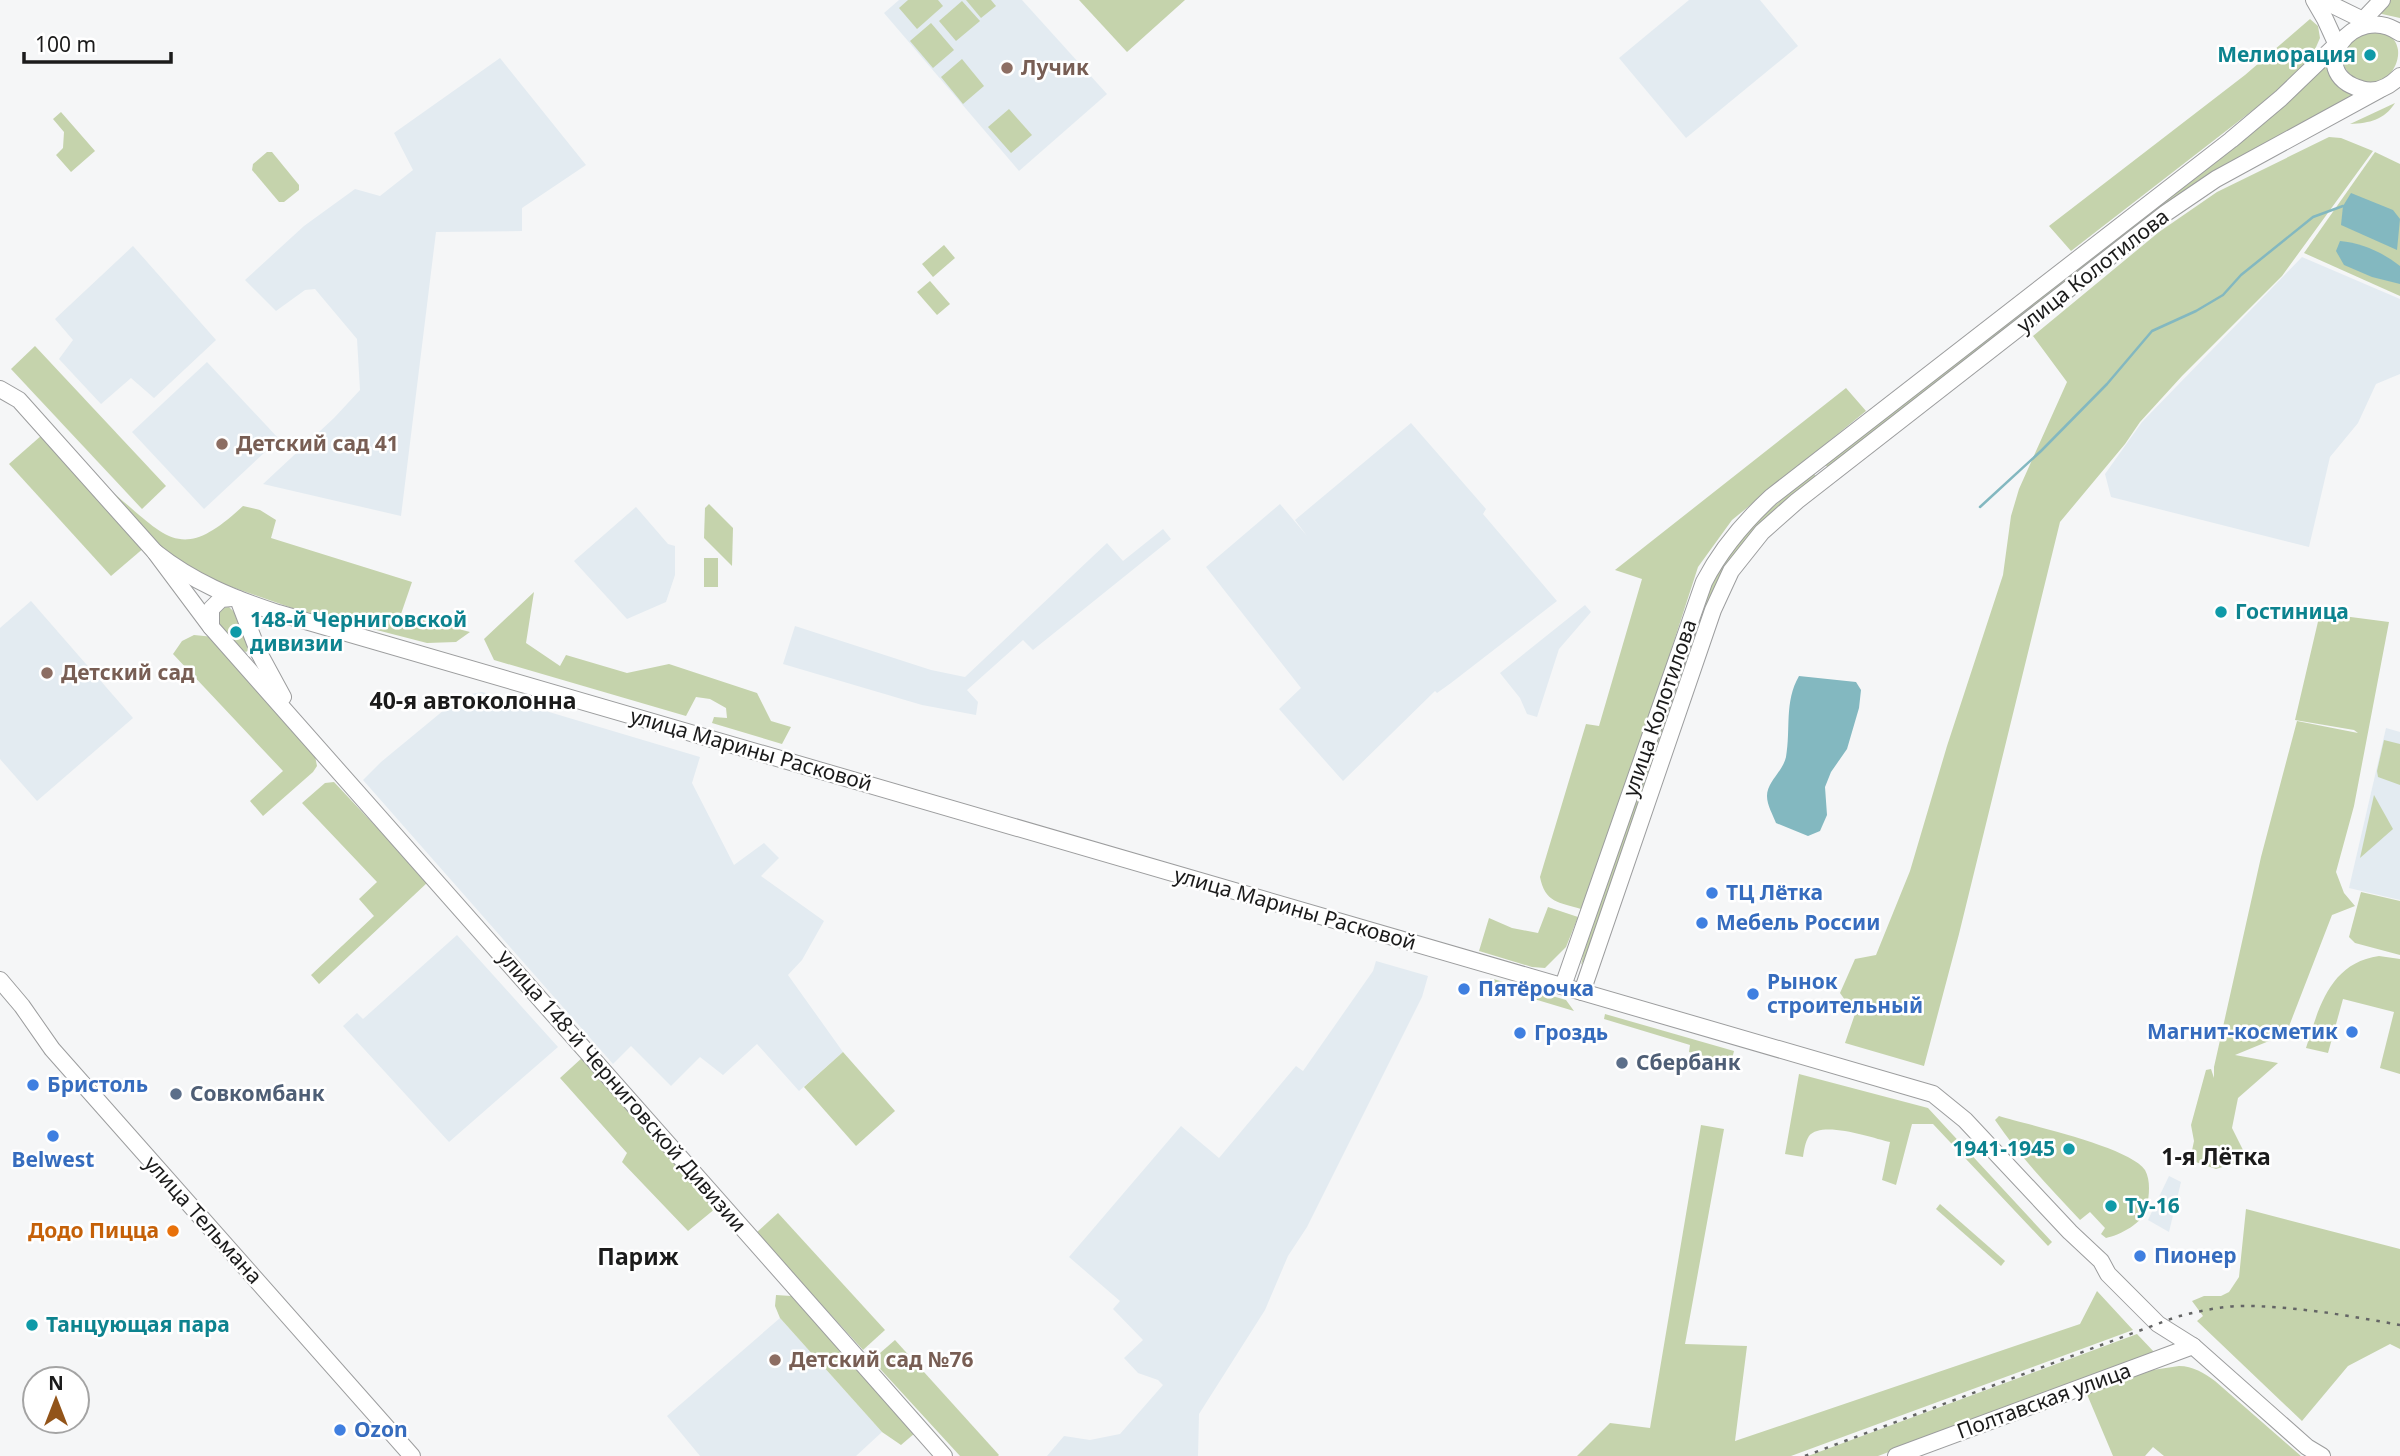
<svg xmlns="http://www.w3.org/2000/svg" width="2400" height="1456" viewBox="0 0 2400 1456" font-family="'Noto Sans',sans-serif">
	<rect width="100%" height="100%" fill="#f5f6f7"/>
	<g fill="#e3ebf1">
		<path d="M 899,0 L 1022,0 L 1107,94 L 1019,171 L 884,13 Z"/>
		<path d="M 1689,0 L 1760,0 L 1798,46 L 1686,138 L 1619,58 Z"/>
		<path d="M 500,58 L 586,165 L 522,208 L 522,231 L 436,232 L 401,516 L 263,484 L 334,418 L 360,390 L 357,339 L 315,289 L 305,290 L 276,311 L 245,280 L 304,226 L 355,189 L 380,196 L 413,170 L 394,133 Z"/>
		<path d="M 133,246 L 216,340 L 154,398 L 131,378 L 101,404 L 59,359 L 73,340 L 55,319 Z"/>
		<path d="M 2302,257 L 2400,299 L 2400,374 L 2376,384 L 2358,423 L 2330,457 L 2309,547 L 2111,497 L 2105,474 L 2142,422 Z"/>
		<path d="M 207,362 L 279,439 L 204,509 L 132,432 Z"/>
		<path d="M 1411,423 L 1486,509 L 1483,514 L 1557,601 L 1451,683 L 1437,693 L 1435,691 L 1343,781 L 1279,709 L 1301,688 L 1206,567 L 1280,504 L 1307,536 L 1295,520 Z"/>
		<path d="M 636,507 L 668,544 L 675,546 L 675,575 L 666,602 L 627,619 L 574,561 Z"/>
		<path d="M 1163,529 L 1171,539 L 1033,650 L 1023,640 L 967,690 L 978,702 L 976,715 L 922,705 L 783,664 L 795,626 L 931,670 L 965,677 L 1107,543 L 1123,561 Z"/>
		<path d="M 31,601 L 133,718 L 37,801 L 0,759 L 0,628 Z"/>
		<path d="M 1585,605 L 1591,612 L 1559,649 L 1537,717 L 1527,714 L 1520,698 L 1500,673 Z"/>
		<path d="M 482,692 L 700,757 L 692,783 L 734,865 L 764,843 L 779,858 L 761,876 L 824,921 L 802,960 L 788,975 L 843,1052 L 799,1091 L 757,1044 L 723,1075 L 700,1057 L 671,1086 L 631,1046 L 613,1064 L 363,780 L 381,762 L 461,696 Z"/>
		<path d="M 2386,728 L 2400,732 L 2400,900 L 2349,888 Z"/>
		<path d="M 457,935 L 558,1047 L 449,1142 L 343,1026 L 357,1013 L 363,1019 Z"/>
		<path d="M 1376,961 L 1428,976 L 1422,997 L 1307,1227 L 1288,1256 L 1265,1310 L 1199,1414 L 1198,1456 L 1047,1456 L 1064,1436 L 1090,1440 L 1120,1434 L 1163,1385 L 1158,1380 L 1138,1373 L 1124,1358 L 1143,1340 L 1113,1309 L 1120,1301 L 1069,1257 L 1181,1126 L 1219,1158 L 1296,1066 L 1303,1071 L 1373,971 Z"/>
		<path d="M 2169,1176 L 2181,1182 L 2169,1232 L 2148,1220 Z"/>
		<path d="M 780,1318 L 882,1432 L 856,1456 L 700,1456 L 667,1416 Z"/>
	</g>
	<g fill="#c5d3ac">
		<path d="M 908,0 L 938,0 L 943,6 L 917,29 L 899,8 Z"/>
		<path d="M 966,0 L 991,0 L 996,6 L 981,18 Z"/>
		<path d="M 1079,0 L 1185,0 L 1127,52 Z"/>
		<path d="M 2387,0 L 2400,0 L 2400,18 L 2373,12 Z"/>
		<path d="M 962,1 L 980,21 L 956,41 L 939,21 Z"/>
		<path d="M 2310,19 L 2318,26 L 2320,38 L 2313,54 L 2299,70 L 2266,100 L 2071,251 L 2049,226 L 2245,75 Z"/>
		<path d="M 931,23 L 954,50 L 933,68 L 910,41 Z"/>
		<path d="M 2387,32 C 2392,37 2397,42 2398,50 C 2400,67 2384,87 2366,84 C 2350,80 2337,62 2343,46 C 2345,42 2350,37 2352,33 Z"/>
		<path d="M 962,59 L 984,86 L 963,104 L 941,77 Z"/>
		<path d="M 2325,63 C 2333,78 2340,90 2357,95 L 2286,134 L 1830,471 L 1825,464 Z"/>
		<path d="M 2395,103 C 2384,120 2370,123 2350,124 Z"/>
		<path d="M 1009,109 L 1032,135 L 1011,153 L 988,127 Z"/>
		<path d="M 61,112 L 95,151 L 71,172 L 56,155 L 63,148 L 64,132 L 53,119 Z"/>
		<path d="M 2329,137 L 2341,138 L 2373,151 L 2282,276 L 2182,376 L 2140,422 L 2125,444 L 2060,522 L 1959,934 L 1924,1066 L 1845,1043 L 1855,1014 L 1840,993 L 1855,959 L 1876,955 L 1910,871 L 1947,746 L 2003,575 L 2011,516 L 2019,489 L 2067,382 L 2033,336 L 2159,232 L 2217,192 Z"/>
		<path d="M 267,152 L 272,152 L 299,185 L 299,190 L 284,202 L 279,202 L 252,170 L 253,164 Z"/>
		<path d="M 2375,152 L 2400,164 L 2400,296 L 2304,253 Z"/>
		<path d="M 944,245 L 955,258 L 933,277 L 922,264 Z"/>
		<path d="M 930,281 L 950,304 L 937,315 L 917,292 Z"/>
		<path d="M 35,346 L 166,486 L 142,509 L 11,369 Z"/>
		<path d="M 1846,388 L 1866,411 L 1732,520 L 1698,567 L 1652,709 L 1581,909 C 1559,902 1545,903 1540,877 L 1586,724 L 1599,726 L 1642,579 L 1615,570 Z"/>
		<path d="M 42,435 L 145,547 L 111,576 L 9,464 Z"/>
		<path d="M 1814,474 L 1819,480 L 1741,554 L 1592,948 L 1581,965 L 1585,945 C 1615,861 1644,777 1674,693 C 1690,647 1702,595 1729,554 C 1751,522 1784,498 1814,474 Z"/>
		<path d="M 111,491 C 167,537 180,565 243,506 L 260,510 L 276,520 L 271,538 L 412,582 L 401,614 L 470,632 L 456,642 L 427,643 L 295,609 L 206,578 L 161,548 Z"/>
		<path d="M 709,504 L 733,528 L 732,566 L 704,538 L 705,508 Z"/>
		<rect x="704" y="558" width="14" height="29"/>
		<path d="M 534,592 L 526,643 L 560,666 L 566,655 L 627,673 L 669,664 L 757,693 L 771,721 L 791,727 L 782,744 L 712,723 L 714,717 L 727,718 L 726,708 L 710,699 L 696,697 L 686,716 L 494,660 L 484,639 Z"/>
		<path d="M 229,607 C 240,616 246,634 251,648 L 246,652 C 232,645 211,623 221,608 Z"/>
		<path d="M 2320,613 L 2389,622 L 2354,806 L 2336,872 L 2344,893 L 2355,906 L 2332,915 L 2286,1034 L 2235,1055 L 2278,1063 L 2238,1098 L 2232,1128 L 2243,1150 L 2242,1161 L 2216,1169 L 2190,1160 L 2194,1141 L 2191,1125 L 2206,1070 L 2211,1069 L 2214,1078 L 2214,1067 L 2261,857 L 2297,721 L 2358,733 L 2354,730 L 2295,720 Z"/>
		<path d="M 194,635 L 214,637 L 315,756 L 317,766 L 313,772 L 263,816 L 250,801 L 283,771 L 173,654 L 182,641 Z"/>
		<path d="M 2384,740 L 2400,744 L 2400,785 L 2378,777 L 2377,771 Z"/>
		<path d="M 334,782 L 428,882 L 319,984 L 311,975 L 374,916 L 359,899 L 377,882 L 302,803 L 325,783 Z"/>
		<path d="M 2374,795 L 2393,829 L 2360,858 Z"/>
		<path d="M 2361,892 L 2400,901 L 2400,955 L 2355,943 L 2349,937 Z"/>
		<path d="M 1548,907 L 1578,917 L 1566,947 L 1545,968 L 1532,967 L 1479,951 L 1489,918 L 1512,928 L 1538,933 Z"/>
		<path d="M 2379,956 L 2400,959 L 2400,1074 L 2380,1068 L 2394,1012 L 2343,999 L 2328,1053 L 2306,1048 C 2319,1007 2330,963 2379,956 Z"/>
		<path d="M 1490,978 L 1566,1000 L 1574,1011 L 1504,990 L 1502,996 Z"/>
		<path d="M 1605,1014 L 1734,1051 L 1731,1063 L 1689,1052 L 1690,1045 L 1604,1019 Z"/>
		<path d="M 843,1052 L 895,1111 L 856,1146 L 804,1087 Z"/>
		<path d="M 583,1057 L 716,1208 L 688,1231 L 622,1162 L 627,1153 L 560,1078 Z"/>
		<path d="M 1799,1074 L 1928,1108 L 2052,1242 L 2048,1246 L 1933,1124 L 1912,1124 L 1896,1185 L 1882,1180 L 1890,1142 C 1872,1138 1822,1120 1809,1136 C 1805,1142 1804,1151 1803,1157 L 1785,1154 Z"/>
		<path d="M 1999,1116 C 2028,1125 2130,1147 2145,1170 C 2151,1181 2149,1195 2147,1207 C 2144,1223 2120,1235 2106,1238 L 2101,1234 L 2105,1228 L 2090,1212 L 2080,1220 C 2050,1188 2020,1157 1995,1120 Z"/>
		<path d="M 1701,1125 L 1724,1129 L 1685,1344 L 1747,1346 L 1735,1441 L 2080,1324 L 2097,1291 L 2133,1330 L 1791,1456 L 1577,1456 L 1610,1423 L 1650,1428 Z"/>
		<path d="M 1940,1204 L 2005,1261 L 2001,1266 L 1936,1209 Z"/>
		<path d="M 2246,1209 L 2400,1249 L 2400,1349 L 2390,1344 L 2348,1366 L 2302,1421 L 2197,1321 L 2203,1316 L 2192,1301 L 2204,1296 L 2221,1296 L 2229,1292 L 2239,1277 Z"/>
		<path d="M 778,1213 L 885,1330 L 863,1350 L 756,1233 Z"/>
		<path d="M 776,1295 L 791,1296 L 915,1433 L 901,1445 L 882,1432 L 780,1318 L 775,1306 Z"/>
		<path d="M 2137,1334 L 2155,1353 L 1878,1456 L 1808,1456 Z"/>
		<path d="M 895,1340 L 999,1455 L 998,1456 L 960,1456 L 872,1360 Z"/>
		<path d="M 2179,1366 C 2193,1366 2204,1373 2215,1381 L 2301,1456 L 2164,1456 L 2153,1447 L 2145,1456 L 2113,1456 L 2086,1392 L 2146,1371 Z"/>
	</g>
	<g fill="#83b8c0">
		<path d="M 2351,193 L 2393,210 L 2400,219 L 2397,250 L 2341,225 L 2343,206 Z"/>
		<path d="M 2340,241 C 2362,243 2382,252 2400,266 L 2400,284 L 2372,277 L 2344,265 L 2336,251 Z"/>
		<path d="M 1799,676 L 1856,682 L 1861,690 L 1859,708 L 1847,749 L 1831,772 L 1825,787 L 1827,815 L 1820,831 L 1808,836 L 1776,823 C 1773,815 1767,805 1767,796 C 1767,782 1783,771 1786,757 C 1791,729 1784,702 1799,676 Z"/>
	</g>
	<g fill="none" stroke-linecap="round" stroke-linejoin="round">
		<path stroke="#83b8c0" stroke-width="2.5" d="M 1980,507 L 2041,451 L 2107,384 L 2152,331 L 2196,311 L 2223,295 L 2241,275 L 2313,217 L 2343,206"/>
		<g stroke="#9c9d9e" stroke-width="18">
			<g id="secondary">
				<path d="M 2314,0 L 2325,19 L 2336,43"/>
				<path d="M 2322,0 L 2361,19"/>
				<path d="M 2364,19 L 2382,0"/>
				<path d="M 2400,33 C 2354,0 2302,72 2361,89 C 2376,94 2389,87 2400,76"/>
				<path d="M 0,389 L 19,400 L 155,552 L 211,627"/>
				<path d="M 155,552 C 193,582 232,598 278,613 L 1933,1094 L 1965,1120 L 2070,1232 L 2101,1261 L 2108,1274 L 2158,1324 L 2193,1346 L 2307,1447 L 2322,1456"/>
				<path d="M 232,598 L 221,599 L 211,609 L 211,627 L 944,1456"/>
				<path d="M 238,599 L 258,651 L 283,697"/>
				<path d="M 0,980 L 22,1006 L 52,1049 L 412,1456"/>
				<path d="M 1563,986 L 1704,582 C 1721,549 1743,523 1771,497 L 2231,140 L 2281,98 L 2335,46"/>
				<path d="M 1582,992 L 1713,610 L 1731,571 L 1762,532 L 1797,501 L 2166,213 L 2216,179 L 2379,90"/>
				<path d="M 1896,1456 L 2193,1346"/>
			</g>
		</g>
		<use href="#secondary" stroke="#fff" stroke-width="16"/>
		<path stroke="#646565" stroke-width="2.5" stroke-dasharray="3.5 7" stroke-linecap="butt" d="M 1805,1456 L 2176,1317 C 2200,1311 2225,1305 2250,1306 C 2300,1307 2351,1316 2400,1325"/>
	</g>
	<g fill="#0f9aa8" stroke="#fff" stroke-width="2.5">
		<circle cx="2370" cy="55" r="7"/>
		<circle cx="2221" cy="612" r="7"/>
		<circle cx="236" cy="632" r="7"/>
		<circle cx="2069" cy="1149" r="7"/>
		<circle cx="2111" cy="1206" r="7"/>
		<circle cx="32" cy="1325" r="7"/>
	</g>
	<g fill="#8d6e63" stroke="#fff" stroke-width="2.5">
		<circle cx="1007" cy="68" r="7"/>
		<circle cx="222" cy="444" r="7"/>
		<circle cx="47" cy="673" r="7"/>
		<circle cx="775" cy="1360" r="7"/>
	</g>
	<g fill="#3f7fe0" stroke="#fff" stroke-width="2.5">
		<circle cx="1712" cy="893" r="7"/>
		<circle cx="1702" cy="923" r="7"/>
		<circle cx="1464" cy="989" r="7"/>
		<circle cx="1753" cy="994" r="7"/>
		<circle cx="2352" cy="1032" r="7"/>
		<circle cx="1520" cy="1033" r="7"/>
		<circle cx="33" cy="1085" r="7"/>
		<circle cx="53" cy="1136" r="7"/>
		<circle cx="2140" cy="1256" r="7"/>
		<circle cx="340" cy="1430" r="7"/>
	</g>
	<g fill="#5c6f8a" stroke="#fff" stroke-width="2.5">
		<circle cx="1622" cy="1063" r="7"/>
		<circle cx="176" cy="1094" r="7"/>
	</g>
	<circle fill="#e8710a" stroke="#fff" stroke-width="2.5" cx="173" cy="1231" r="7"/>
	<g text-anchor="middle" stroke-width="5" stroke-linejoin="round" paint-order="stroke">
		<g font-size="21" font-weight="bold" fill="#0d838f" stroke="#fff" text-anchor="start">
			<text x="2356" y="62" text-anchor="end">Мелиорация</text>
			<text x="2235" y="619">Гостиница</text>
			<text x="250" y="627">148-й Черниговской<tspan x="250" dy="24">дивизии</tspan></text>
			<text x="2055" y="1156" text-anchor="end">1941-1945</text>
			<text x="2125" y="1213">Ту-16</text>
			<text x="46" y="1332">Танцующая пара</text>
		</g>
		<g font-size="21" font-weight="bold" fill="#785e54" stroke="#fff" text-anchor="start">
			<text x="1021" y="75">Лучик</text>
			<text x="236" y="451">Детский сад 41</text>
			<text x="61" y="680">Детский сад</text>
			<text x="789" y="1367">Детский сад №76</text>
		</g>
		<g font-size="21" fill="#1b1b1b" stroke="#fff">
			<text transform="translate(2093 271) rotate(-38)" y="7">улица Колотилова</text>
			<text transform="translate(1660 708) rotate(-71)" y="7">улица Колотилова</text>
			<text transform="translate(751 750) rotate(16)" y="7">улица Марины Расковой</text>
			<text transform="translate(1295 909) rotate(16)" y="7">улица Марины Расковой</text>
			<text transform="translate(622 1091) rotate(49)" y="7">улица 148-й Черниговской Дивизии</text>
			<text transform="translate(203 1220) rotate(48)" y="7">улица Тельмана</text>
			<text transform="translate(2044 1401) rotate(-20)" y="7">Полтавская улица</text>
		</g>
		<g font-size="21" font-weight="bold" fill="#366cbe" stroke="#fff" text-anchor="start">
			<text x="1726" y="900">ТЦ Лётка</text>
			<text x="1716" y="930">Мебель России</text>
			<text x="1767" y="989">Рынок<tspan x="1767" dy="24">строительный</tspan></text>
			<text x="1478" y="996">Пятёрочка</text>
			<text x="2338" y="1039" text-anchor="end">Магнит-косметик</text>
			<text x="1534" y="1040">Гроздь</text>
			<text x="47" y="1092">Бристоль</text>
			<text x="53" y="1167" text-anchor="middle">Belwest</text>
			<text x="2154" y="1263">Пионер</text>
			<text x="354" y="1437">Ozon</text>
		</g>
		<g font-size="21" font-weight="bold" fill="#4e5e75" stroke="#fff" text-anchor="start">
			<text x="1636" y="1070">Сбербанк</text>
			<text x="190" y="1101">Совкомбанк</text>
		</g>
		<g font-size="21" font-weight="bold" fill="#c56008" stroke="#fff" text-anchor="end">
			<text x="159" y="1238">Додо Пицца</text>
		</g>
		<g font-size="23" font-weight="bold" fill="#1b1b1b" stroke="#fff">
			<text x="473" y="709">40-я автоколонна</text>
			<text x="2216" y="1165">1-я Лётка</text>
			<text x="638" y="1265">Париж</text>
		</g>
	</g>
	<g transform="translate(56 1400)"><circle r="33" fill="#ffffff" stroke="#a4a4a4" stroke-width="2"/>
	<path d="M0-5L12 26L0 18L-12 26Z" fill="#925419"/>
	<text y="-10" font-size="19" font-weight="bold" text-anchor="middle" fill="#1b1b1b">N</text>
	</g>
	<path d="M24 52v10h147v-10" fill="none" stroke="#1b1b1b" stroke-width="3.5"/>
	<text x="35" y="52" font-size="21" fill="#1b1b1b" stroke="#ffffff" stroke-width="5" paint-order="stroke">100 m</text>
</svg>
